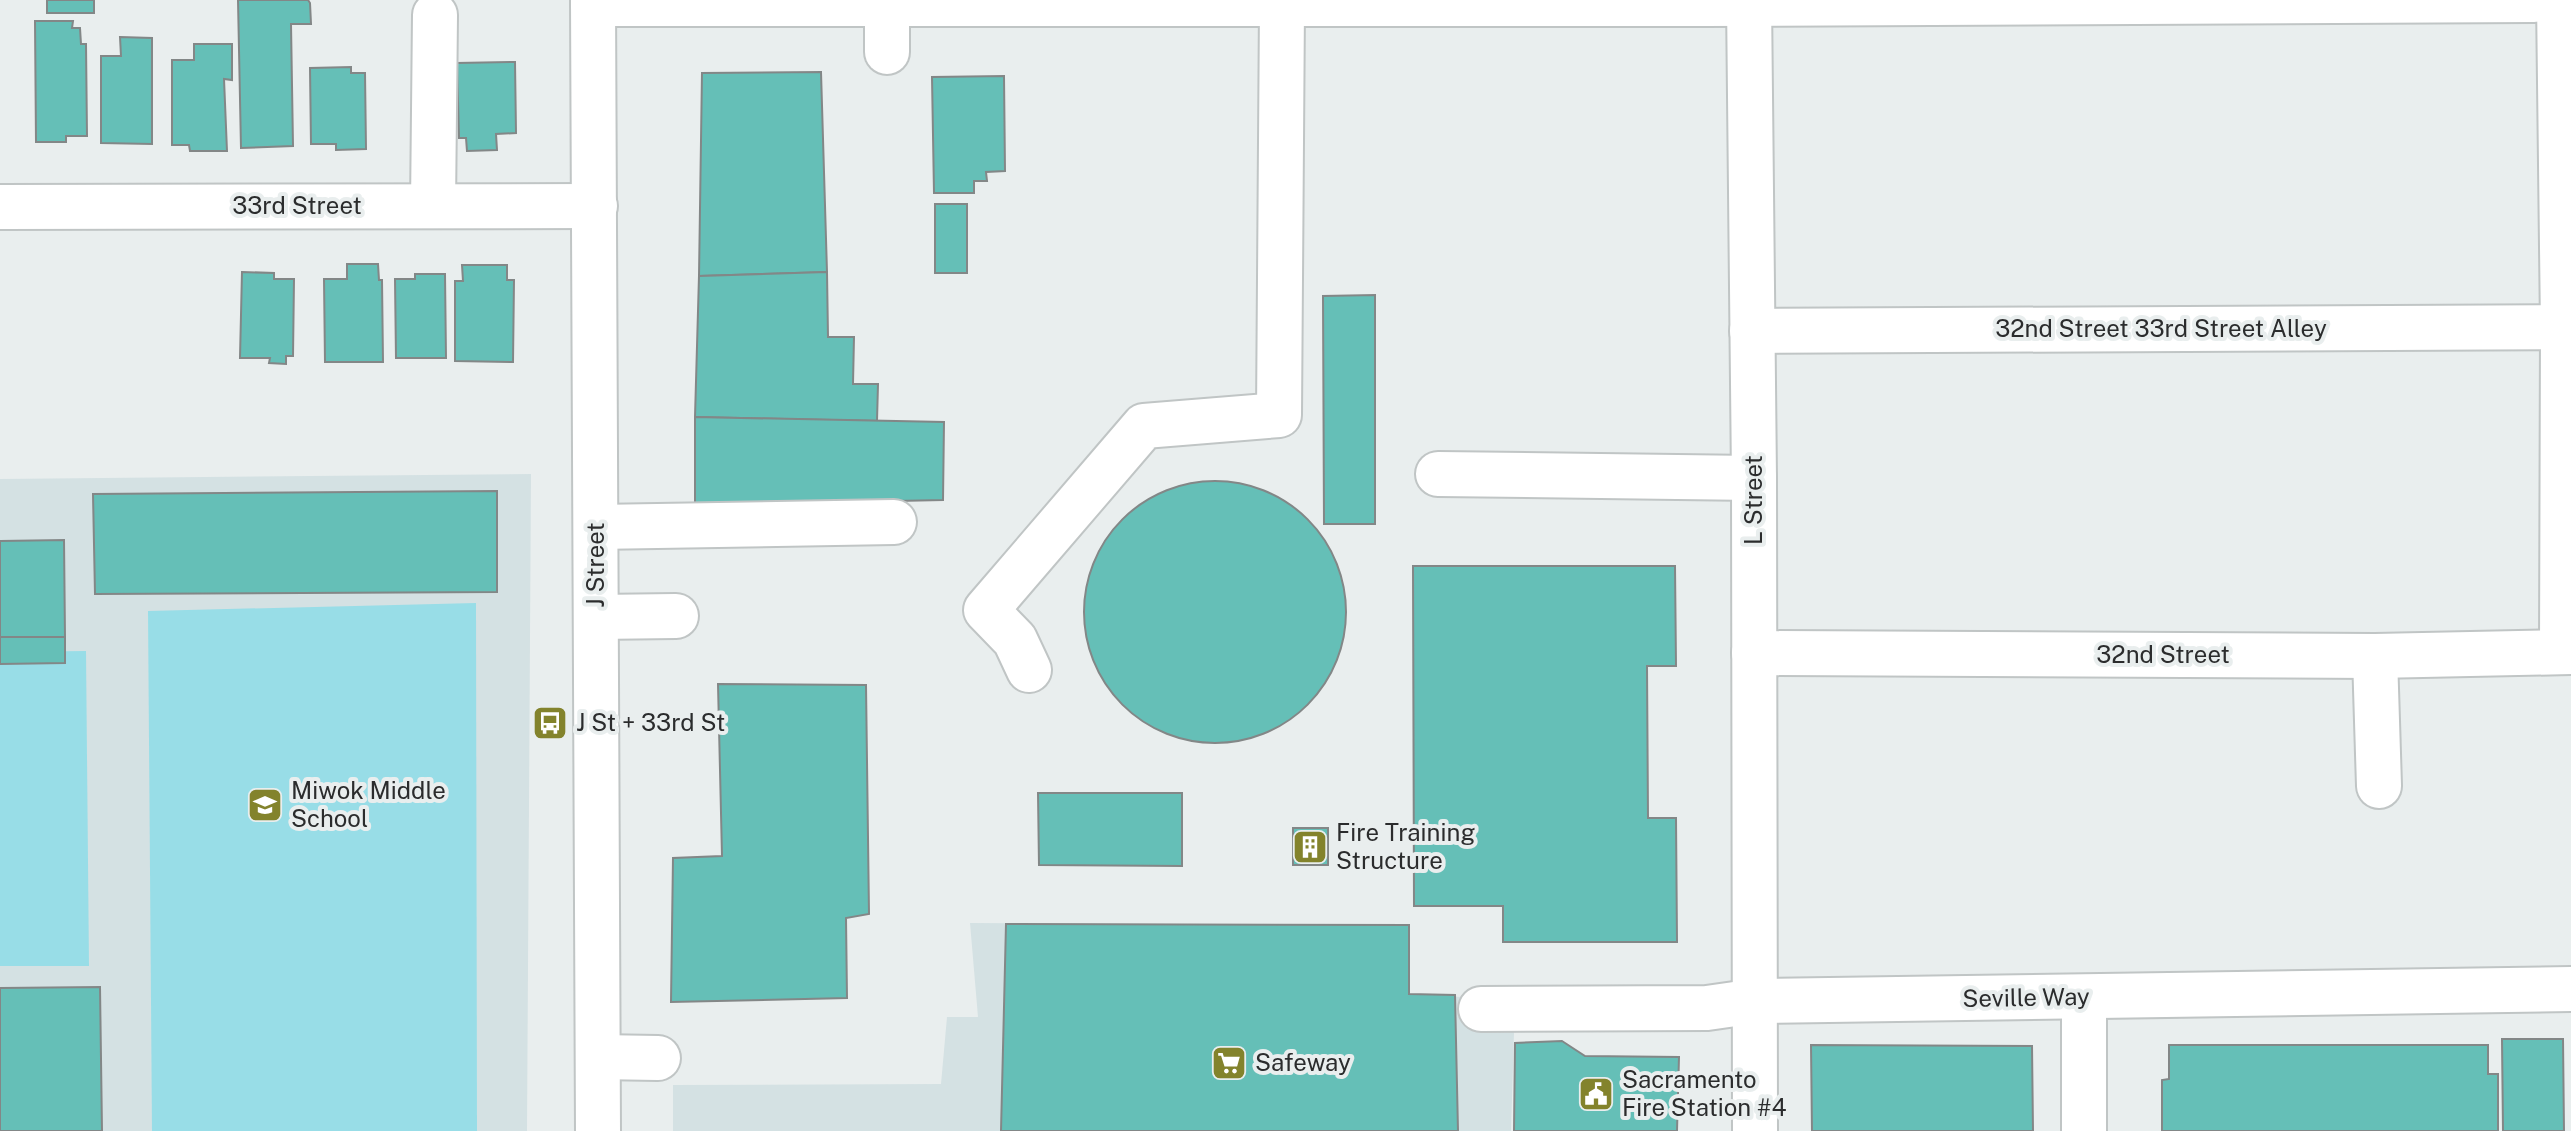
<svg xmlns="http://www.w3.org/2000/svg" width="2571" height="1131" viewBox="0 0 2571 1131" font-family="'Public Sans',sans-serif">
	<rect width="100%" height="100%" fill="#e9eeee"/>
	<g fill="#d4e1e3">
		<path d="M 531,474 L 527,1131 L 0,1131 L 0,479 Z"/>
		<path d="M 970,923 L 1409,925 L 1409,994 L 1515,1000 L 1511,1131 L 673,1131 L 673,1085 L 941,1084 L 947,1017 L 978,1017 Z"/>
	</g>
	<g fill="#98dde7">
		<path d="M 476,603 L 477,1131 L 152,1131 L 148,611 Z"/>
		<path d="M 86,651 L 89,966 L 0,966 L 0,652 Z"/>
	</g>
	<g fill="#65bfb7" stroke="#838787" stroke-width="2">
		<rect x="47" y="0" width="47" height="13"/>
		<path d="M 238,0 L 308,0 L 310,3 L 311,24 L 291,24 L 293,146 L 241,148 Z"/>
		<path d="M 35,21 L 73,21 L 72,28 L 80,28 L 81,44 L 86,44 L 87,136 L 66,136 L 66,142 L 36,142 Z"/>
		<path d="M 120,37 L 152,38 L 152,144 L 101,143 L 101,56 L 121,56 Z"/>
		<path d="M 194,44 L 232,44 L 232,80 L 224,79 L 227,151 L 190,151 L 189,145 L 172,145 L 172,60 L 194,60 Z"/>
		<path d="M 515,62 L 516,133 L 496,134 L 497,150 L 467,151 L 466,138 L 459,138 L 457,63 Z"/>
		<path d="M 351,67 L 351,73 L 365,73 L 366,149 L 336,150 L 336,144 L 311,144 L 310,68 Z"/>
		<path d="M 821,72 L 827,272 L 699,276 L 702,73 Z"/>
		<path d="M 1004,76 L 1005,171 L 986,172 L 987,181 L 974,181 L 974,193 L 934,193 L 932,77 Z"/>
		<rect x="935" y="204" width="32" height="69"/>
		<path d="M 347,264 L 378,264 L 379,280 L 382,280 L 383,362 L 325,362 L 324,279 L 347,279 Z"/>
		<path d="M 462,265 L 507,265 L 507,280 L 514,280 L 513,362 L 455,361 L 455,281 L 463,281 Z"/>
		<path d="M 242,272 L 274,273 L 274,279 L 294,279 L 293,356 L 286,356 L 286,364 L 269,363 L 270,358 L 240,358 Z"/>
		<path d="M 827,272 L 828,337 L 854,337 L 853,384 L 878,384 L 877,421 L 695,417 L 699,276 Z"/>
		<path d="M 415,274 L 445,274 L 446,358 L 396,358 L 395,279 L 415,279 Z"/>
		<path d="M 1375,295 L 1375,524 L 1324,524 L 1323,296 Z"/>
		<path d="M 695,417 L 944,422 L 943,500 L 695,505 Z"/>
		<circle cx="1215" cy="612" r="131"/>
		<path d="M 497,491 L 497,592 L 95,594 L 93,494 Z"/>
		<path d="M 64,540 L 65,637 L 0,637 L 0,541 Z"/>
		<path d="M 1413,566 L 1675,566 L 1676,666 L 1647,666 L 1648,818 L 1676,818 L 1677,942 L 1503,942 L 1503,906 L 1414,906 Z"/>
		<path d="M 0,637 L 65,637 L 65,663 L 0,664 Z"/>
		<path d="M 718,684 L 866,685 L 869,914 L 846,918 L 847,998 L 671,1002 L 673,858 L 722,856 Z"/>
		<path d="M 1038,793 L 1182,793 L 1182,866 L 1039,865 Z"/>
		<rect x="1293" y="828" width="35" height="37"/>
		<path d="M 1006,924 L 1409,925 L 1409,994 L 1455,995 L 1458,1131 L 1001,1131 Z"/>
		<path d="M 100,987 L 102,1131 L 0,1131 L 0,988 Z"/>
		<path d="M 2502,1039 L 2563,1039 L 2564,1131 L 2503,1131 Z"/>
		<path d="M 1562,1041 L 1585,1056 L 1679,1057 L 1677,1131 L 1514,1131 L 1515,1043 Z"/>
		<path d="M 1811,1045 L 2032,1046 L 2033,1131 L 1812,1131 Z"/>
		<path d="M 2169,1045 L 2488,1045 L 2488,1074 L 2498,1074 L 2498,1131 L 2162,1131 L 2162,1080 L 2169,1079 Z"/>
	</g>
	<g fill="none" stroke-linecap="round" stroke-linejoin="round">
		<g stroke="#c0c5c5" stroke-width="48">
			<g id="minor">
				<path d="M 1749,0 L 1754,478 L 1755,1131"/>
				<path d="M 2559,0 L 2563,328 L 2562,652"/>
				<path d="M 593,4 L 1703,4 L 2534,0"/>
				<path d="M 887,52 L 887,5"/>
				<path d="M 433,206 L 435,15"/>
				<path d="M 0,207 L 595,206"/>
				<path d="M 1752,331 L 2571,327"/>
				<path d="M 1438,474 L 1754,478"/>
				<path d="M 596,527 L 894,522"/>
				<path d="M 596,617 L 676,616"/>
				<path d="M 1754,653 L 2375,656 L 2571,652"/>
				<path d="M 2375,656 L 2379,786"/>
				<path d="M 1029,670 L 1015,640 L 986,610 L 1144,426 L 1279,415 L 1282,5"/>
				<path d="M 2084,997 L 2084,1131"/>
				<path d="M 1481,1009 L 1707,1008 L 1756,1001 L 2571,989"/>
				<path d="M 598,1057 L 658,1058"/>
			</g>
		</g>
		<g stroke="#c0c5c5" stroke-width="48">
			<path id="major" d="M 593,0 L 598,1131"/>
		</g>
		<use href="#minor" stroke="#fff" stroke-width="44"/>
		<use href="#major" stroke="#fff" stroke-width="44"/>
	</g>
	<defs>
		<g id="bus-square" transform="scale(1.8)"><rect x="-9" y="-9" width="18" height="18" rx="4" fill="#83832c" stroke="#e9eeee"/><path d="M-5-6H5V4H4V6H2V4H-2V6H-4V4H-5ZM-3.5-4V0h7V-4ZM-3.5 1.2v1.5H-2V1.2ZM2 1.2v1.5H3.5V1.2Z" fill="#fff"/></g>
		<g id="school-square" transform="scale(1.8)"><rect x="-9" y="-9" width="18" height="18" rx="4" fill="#83832c" stroke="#e9eeee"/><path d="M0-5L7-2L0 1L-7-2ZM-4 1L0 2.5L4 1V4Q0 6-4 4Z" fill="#fff"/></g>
		<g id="building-square" transform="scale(1.8)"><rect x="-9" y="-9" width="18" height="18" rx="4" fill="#83832c" stroke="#e9eeee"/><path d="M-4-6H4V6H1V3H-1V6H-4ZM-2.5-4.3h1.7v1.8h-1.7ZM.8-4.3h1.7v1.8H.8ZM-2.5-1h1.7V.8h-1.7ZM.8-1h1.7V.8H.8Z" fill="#fff"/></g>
		<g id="supermarket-square" transform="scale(1.8)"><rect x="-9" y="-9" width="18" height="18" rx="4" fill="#83832c" stroke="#e9eeee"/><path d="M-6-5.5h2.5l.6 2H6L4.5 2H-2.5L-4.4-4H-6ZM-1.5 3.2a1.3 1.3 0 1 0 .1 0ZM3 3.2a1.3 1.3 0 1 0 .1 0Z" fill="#fff"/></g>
		<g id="civic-square" transform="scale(1.8)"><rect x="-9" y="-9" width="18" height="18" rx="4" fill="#83832c" stroke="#e9eeee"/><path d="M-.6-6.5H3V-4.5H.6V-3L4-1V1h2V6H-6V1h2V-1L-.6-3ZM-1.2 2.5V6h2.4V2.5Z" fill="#fff"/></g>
	</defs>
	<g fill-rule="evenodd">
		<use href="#bus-square" x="550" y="723"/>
		<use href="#school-square" x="265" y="805"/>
		<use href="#building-square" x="1310" y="847"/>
		<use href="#supermarket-square" x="1229" y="1063"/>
		<use href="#civic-square" x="1596" y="1094"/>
	</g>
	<g text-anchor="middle" stroke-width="8" stroke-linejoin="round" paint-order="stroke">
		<g font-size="24" fill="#2b2c2d" stroke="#e9eeee">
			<text x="297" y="214">33rd Street</text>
			<text x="2161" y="337">32nd Street 33rd Street Alley</text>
			<text transform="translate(1754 500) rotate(-90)" y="8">L Street</text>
			<text transform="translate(596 565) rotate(-90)" y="8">J Street</text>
			<text x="2163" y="663">32nd Street</text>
			<text transform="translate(2026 998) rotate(-1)" y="8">Seville Way</text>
		</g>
		<g font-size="24" fill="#2b2c2d" stroke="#e9eeee" text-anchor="start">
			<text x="576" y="731">J St + 33rd St</text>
			<text x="291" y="799">Miwok Middle<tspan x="291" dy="28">School</tspan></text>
			<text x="1336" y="841">Fire Training<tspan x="1336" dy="28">Structure</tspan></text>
			<text x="1255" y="1071">Safeway</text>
			<text x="1622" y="1088">Sacramento<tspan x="1622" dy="28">Fire Station #4</tspan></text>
		</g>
	</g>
</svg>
